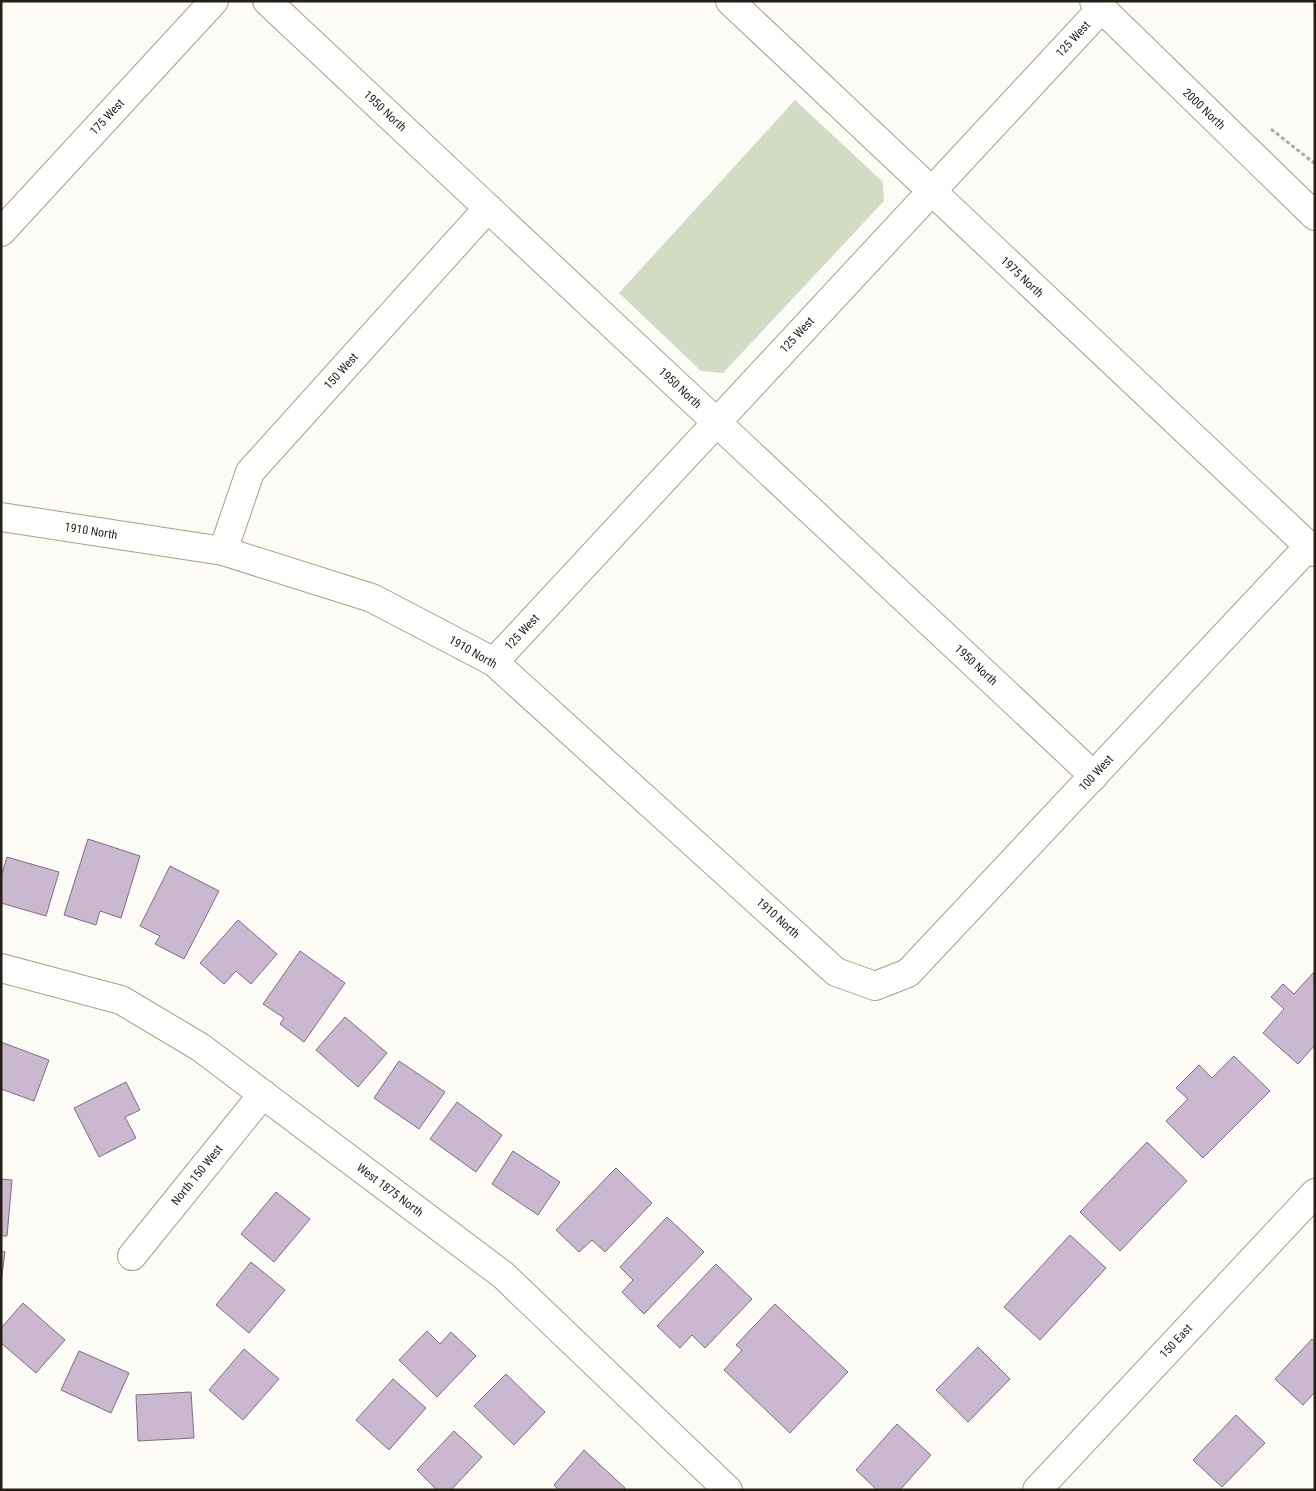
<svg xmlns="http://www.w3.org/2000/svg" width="1316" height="1491" viewBox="0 0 1316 1491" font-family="'Roboto Condensed',sans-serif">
	<rect width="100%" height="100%" fill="#fdfbf5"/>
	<path fill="#d2dcc4" d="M 795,100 L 883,182 L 884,201 L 723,373 L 701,371 L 619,293 Z"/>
	<g fill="#c9b8d0" stroke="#7e6e83">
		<path d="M 88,839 L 140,856 L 121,918 L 100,911 L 96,925 L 64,915 Z"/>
		<path d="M 7,857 L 59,872 L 46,916 L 1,903 L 1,877 Z"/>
		<path d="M 170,866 L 219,891 L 184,959 L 155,944 L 160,936 L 140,926 Z"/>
		<path d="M 238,920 L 277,954 L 251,984 L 236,971 L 224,984 L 200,963 Z"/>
		<path d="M 300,951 L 345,983 L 304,1042 L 280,1024 L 284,1018 L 263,1004 Z"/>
		<path d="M 1314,972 L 1315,1045 L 1298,1064 L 1263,1033 L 1284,1009 L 1271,997 L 1283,984 L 1294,994 Z"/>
		<path d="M 345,1017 L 387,1053 L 358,1087 L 316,1050 Z"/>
		<path d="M 1,1042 L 49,1060 L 34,1101 L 1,1089 Z"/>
		<path d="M 1234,1056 L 1270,1091 L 1203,1158 L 1166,1121 L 1188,1099 L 1176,1088 L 1199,1065 L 1212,1078 Z"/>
		<path d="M 399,1061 L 445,1092 L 419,1129 L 374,1098 Z"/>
		<path d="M 126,1082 L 140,1110 L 125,1117 L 136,1138 L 99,1157 L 74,1108 Z"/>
		<path d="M 457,1102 L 502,1135 L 476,1172 L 430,1139 Z"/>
		<path d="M 1147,1142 L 1187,1181 L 1120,1251 L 1080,1212 Z"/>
		<path d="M 513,1151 L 560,1182 L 538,1215 L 492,1184 Z"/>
		<path d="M 616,1168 L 652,1203 L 605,1252 L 592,1240 L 579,1252 L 556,1230 Z"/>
		<path d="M 1,1179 L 12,1180 L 7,1236 L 1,1236 Z"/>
		<path d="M 276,1192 L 310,1219 L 274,1262 L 241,1234 Z"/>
		<path d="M 667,1217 L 704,1252 L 644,1314 L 622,1292 L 633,1280 L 620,1267 Z"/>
		<path d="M 1070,1235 L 1106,1268 L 1040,1340 L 1004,1307 Z"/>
		<path d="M 1,1251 L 5,1252 L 1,1283 Z"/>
		<path d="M 251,1262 L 285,1290 L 249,1333 L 216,1305 Z"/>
		<path d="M 716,1264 L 752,1299 L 705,1348 L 692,1335 L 680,1348 L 657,1326 Z"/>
		<path d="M 23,1303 L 65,1340 L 36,1373 L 1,1343 L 1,1328 Z"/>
		<path d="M 775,1304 L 848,1372 L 790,1433 L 724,1370 L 742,1350 L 736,1345 Z"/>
		<path d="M 427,1331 L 440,1344 L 451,1332 L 476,1356 L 437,1397 L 399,1360 Z"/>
		<path d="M 1312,1339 L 1314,1341 L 1315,1340 L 1315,1392 L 1303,1405 L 1275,1379 Z"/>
		<path d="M 978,1347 L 1010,1379 L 968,1422 L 936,1390 Z"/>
		<path d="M 244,1349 L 279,1379 L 243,1420 L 209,1390 Z"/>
		<path d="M 79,1351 L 129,1373 L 111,1413 L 61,1390 Z"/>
		<path d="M 506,1374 L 545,1412 L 514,1445 L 474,1406 Z"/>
		<path d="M 393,1379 L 426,1408 L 389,1450 L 356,1420 Z"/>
		<path d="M 191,1392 L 194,1438 L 138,1441 L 136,1395 Z"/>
		<path d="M 1236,1415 L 1265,1443 L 1222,1487 L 1193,1460 Z"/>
		<path d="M 897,1424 L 931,1455 L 900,1490 L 877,1490 L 856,1470 Z"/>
		<path d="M 454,1431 L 482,1457 L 451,1490 L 437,1490 L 417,1470 Z"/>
		<path d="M 584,1450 L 625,1488 L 623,1490 L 559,1490 L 554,1485 Z"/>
	</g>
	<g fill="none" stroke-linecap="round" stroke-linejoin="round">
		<g stroke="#aa9e84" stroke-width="30">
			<g id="minor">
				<path d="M 267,1 L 1094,776"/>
				<path d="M 730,1 L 1315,552"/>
				<path d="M 1094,1 L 1315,216"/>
				<path d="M 1,232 L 214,1"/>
				<path d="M 1,517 L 223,551 L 372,598 L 494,662 L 836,972 L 875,986 L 908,973 L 1309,546"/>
				<path d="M 223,551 L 250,472 L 488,208"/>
				<path d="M 494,662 L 1101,9"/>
				<path d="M 1,968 L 121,1000 L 200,1047 L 503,1275 L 728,1490"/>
				<path d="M 132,1256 L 263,1094"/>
				<path d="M 1037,1490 L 1315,1193"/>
			</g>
		</g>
		<path stroke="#afaca5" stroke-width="3" stroke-dasharray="4 2.5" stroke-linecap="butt" d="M 1271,129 L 1314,163"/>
		<use href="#minor" stroke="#fff" stroke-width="28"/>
	</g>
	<g text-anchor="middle" stroke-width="4.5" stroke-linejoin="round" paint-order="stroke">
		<g font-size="12" fill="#231f15" stroke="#fff">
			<text transform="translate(1073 39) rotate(-47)" y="4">125 West</text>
			<text transform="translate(1204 109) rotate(44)" y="4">2000 North</text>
			<text transform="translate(385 111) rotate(43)" y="4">1950 North</text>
			<text transform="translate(107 117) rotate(-47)" y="4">175 West</text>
			<text transform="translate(1022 277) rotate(43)" y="4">1975 North</text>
			<text transform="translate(797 335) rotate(-47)" y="4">125 West</text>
			<text transform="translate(341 371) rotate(-48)" y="4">150 West</text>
			<text transform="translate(680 388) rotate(43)" y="4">1950 North</text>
			<text transform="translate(91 531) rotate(9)" y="4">1910 North</text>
			<text transform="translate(522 632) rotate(-47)" y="4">125 West</text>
			<text transform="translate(473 652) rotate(30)" y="4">1910 North</text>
			<text transform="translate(976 665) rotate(43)" y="4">1950 North</text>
			<text transform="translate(1096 773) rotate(-47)" y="4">100 West</text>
			<text transform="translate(778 918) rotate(42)" y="4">1910 North</text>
			<text transform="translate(197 1175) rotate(-51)" y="4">North 150 West</text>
			<text transform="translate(390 1190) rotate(37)" y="4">West 1875 North</text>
			<text transform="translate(1176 1341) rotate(-47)" y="4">150 East</text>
		</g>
	</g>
	<rect width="1316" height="1491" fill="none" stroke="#231f15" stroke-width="5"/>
</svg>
